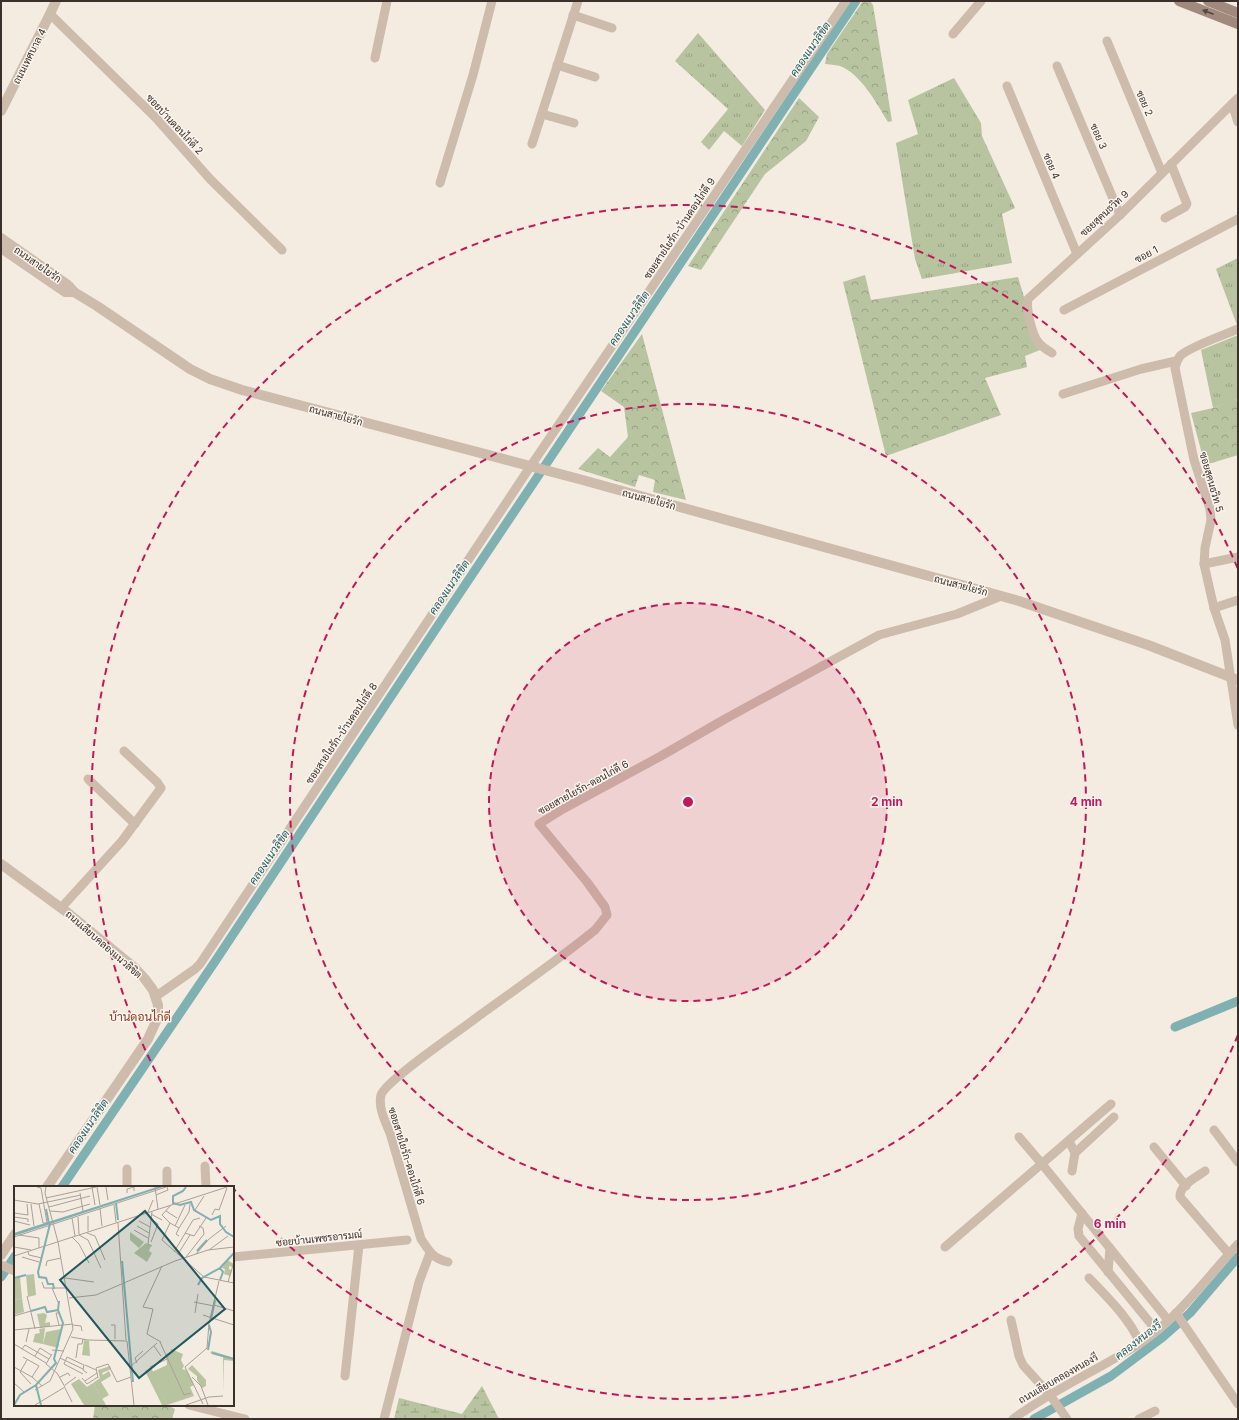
<svg xmlns="http://www.w3.org/2000/svg" width="1239" height="1420" viewBox="0 0 1239 1420" font-family="Inter,Sarabun,sans-serif">
	<defs>
		<pattern id="grass-tufts" width="24" height="20" patternUnits="userSpaceOnUse"><rect width="24" height="20" fill="#b8c4a0"/><path d="M3 7l-1-3M5 7V3M7 7l1-3M15 17l-1-3M17 17v-4M19 17l1-3" fill="none" stroke="#97a083"/></pattern>
		<pattern id="forest-crowns" width="20" height="18" patternUnits="userSpaceOnUse"><rect width="20" height="18" fill="#b8c4a0"/><path d="M2 6a3 3 0 1 1 6 0M12 15a3 3 0 1 1 6 0" fill="none" stroke="#97a083"/></pattern>
		<pattern id="wetland-marsh" width="20" height="14" patternUnits="userSpaceOnUse"><rect width="20" height="14" fill="#b8c4a0"/><path d="M1 5h8M5 5V1M11 12h8M15 12V8" fill="none" stroke="#97a083"/></pattern>
	</defs>
	<rect width="100%" height="100%" fill="#f4ebe1"/>
	<g fill="url(#grass-tufts)">
		<path d="M 698,33 L 765,110 L 742,146 L 724,131 L 709,150 L 701,142 L 728,109 L 675,61 Z"/>
		<path d="M 954,78 L 981,123 L 982,136 L 1015,208 L 1002,214 L 1012,263 L 922,279 L 915,259 L 896,143 L 918,134 L 908,100 Z"/>
		<path d="M 1238,258 L 1238,325 L 1237,325 L 1216,269 Z"/>
		<path d="M 1238,335 L 1238,399 L 1213,408 L 1201,350 Z"/>
	</g>
	<g fill="url(#forest-crowns)">
		<path d="M 863,1 L 870,1 L 873,5 L 892,121 L 888,122 C 877,104 861,74 840,66 C 835,65 829,64 825,64 L 827,54 Z"/>
		<path d="M 799,98 L 819,117 L 806,141 L 765,174 L 701,270 L 688,266 Z"/>
		<path d="M 865,275 L 871,300 L 1018,277 L 1040,350 L 1025,356 L 1027,367 L 985,378 L 1001,415 L 886,456 L 843,282 Z"/>
		<path d="M 642,334 L 686,500 L 653,492 L 655,480 L 639,475 L 635,487 L 578,469 L 598,448 L 610,457 L 628,437 L 624,407 L 601,391 Z"/>
		<path d="M 1236,399 L 1238,403 L 1238,455 L 1205,465 L 1191,413 L 1213,408 Z"/>
		<path d="M 95,1405 L 167,1405 L 175,1409 L 172,1419 L 93,1419 Z"/>
	</g>
	<path fill="url(#wetland-marsh)" d="M 482,1386 L 499,1419 L 394,1419 L 399,1398 L 462,1414 Z"/>
	<g fill="none" stroke-linecap="round" stroke-linejoin="round">
		<g stroke="#7fb0b2" stroke-width="9">
			<path d="M 1175,1027 L 1238,1001"/>
			<path d="M 62,1187 L 216,960 L 443,618 L 856,1"/>
			<path d="M 1,1277 L 15,1256"/>
			<path d="M 1034,1419 L 1111,1376 L 1163,1337 L 1190,1313 L 1238,1257"/>
		</g>
		<g stroke="#cdbbac" stroke-width="9">
			<path d="M 50,14 L 156,118 L 210,179 L 282,250"/>
			<path d="M 573,15 L 612,28"/>
			<path d="M 953,34 L 981,1"/>
			<path d="M 1107,41 L 1162,173"/>
			<path d="M 375,58 L 387,1"/>
			<path d="M 557,65 L 595,77"/>
			<path d="M 1057,66 L 1120,215"/>
			<path d="M 1007,86 L 1077,254"/>
			<path d="M 1232,104 L 1238,122"/>
			<path d="M 542,114 L 574,123"/>
			<path d="M 532,144 L 578,1"/>
			<path d="M 440,183 L 473,75 L 492,1"/>
			<path d="M 1165,218 L 1185,207 L 1187,204 L 1171,164"/>
			<path d="M 1064,310 L 1238,219"/>
			<path d="M 1238,329 C 1224,335 1189,347 1180,356 C 1177,360 1176,363 1175,368 L 1194,460 L 1210,509 L 1211,520 L 1205,548 L 1204,564 L 1214,608 L 1225,640 L 1238,725"/>
			<path d="M 1052,353 C 1047,350 1042,347 1039,343 C 1032,336 1026,309 1028,299 L 1120,215 L 1238,98"/>
			<path d="M 1063,394 L 1141,369 L 1176,361"/>
			<path d="M 1204,564 L 1238,557"/>
			<path d="M 1214,608 L 1238,600"/>
			<path d="M 88,779 L 135,824"/>
			<path d="M 61,908 L 122,841 L 161,788 L 157,782 L 124,751"/>
			<path d="M 155,997 L 195,969 L 200,964 L 530,467 L 846,1"/>
			<path d="M 1214,1130 L 1238,1162"/>
			<path d="M 1019,1137 L 1042,1164 L 1168,1320"/>
			<path d="M 1069,1141 L 1075,1153 L 1072,1171"/>
			<path d="M 1154,1147 L 1186,1186"/>
			<path d="M 1075,1153 L 1114,1117"/>
			<path d="M 205,1166 L 206,1187"/>
			<path d="M 127,1169 L 127,1187"/>
			<path d="M 167,1171 L 167,1187"/>
			<path d="M 1205,1171 C 1197,1177 1179,1185 1180,1197 L 1229,1254"/>
			<path d="M 1082,1213 L 1078,1229 L 1079,1236 L 1156,1330"/>
			<path d="M 945,1247 L 1111,1104"/>
			<path d="M 233,1257 L 407,1240"/>
			<path d="M 448,1262 C 432,1258 430,1252 421,1239 L 390,1133 C 385,1121 378,1107 381,1095 C 386,1080 464,1028 480,1015 C 519,987 558,960 595,930 L 607,915 L 605,907 L 587,882 L 539,824 L 563,809 L 661,756 L 725,719 L 879,635 L 957,614 L 1001,596"/>
			<path d="M 1,1265 L 15,1271"/>
			<path d="M 1108,1272 L 1110,1248"/>
			<path d="M 1089,1278 C 1108,1298 1129,1318 1140,1343"/>
			<path d="M 1176,1313 L 1238,1404"/>
			<path d="M 1011,1320 L 1019,1356 L 1023,1365 L 1050,1395 L 1067,1419"/>
			<path d="M 345,1376 L 359,1245"/>
			<path d="M 189,1405 L 245,1419"/>
			<path d="M 384,1419 L 419,1282 L 430,1253"/>
			<path d="M 1013,1419 C 1052,1390 1098,1370 1139,1344 C 1177,1319 1207,1278 1238,1244"/>
			<path d="M 1139,1419 L 1155,1411"/>
		</g>
		<g stroke="#cdbbac" stroke-width="10">
			<path d="M 1,111 L 50,14 L 56,1"/>
			<path d="M 1,238 L 68,285 L 74,292 L 97,306 L 190,369 L 210,379 L 242,390 L 579,479 L 1019,601 L 1148,645 L 1238,680"/>
			<path d="M 1,248 L 65,292 L 74,292"/>
			<path d="M 1,864 L 68,913 L 135,968 L 145,979 L 153,990 L 158,1005 L 158,1017 L 148,1039 L 47,1187"/>
			<path d="M 1,1255 L 15,1234"/>
		</g>
		<g stroke="#a18a7d" stroke-width="10">
			<path d="M 1179,1 L 1238,24"/>
			<path d="M 1208,1 L 1238,13"/>
		</g>
	</g>
	<defs><path id="oneway-solid" d="M-6-.8H1V-3.2L6.5 0L1 3.2V.8H-6Z"/></defs>
	<use fill="#544640" href="#oneway-solid" transform="translate(1208 12) rotate(-159)"/>
	<circle cx="688" cy="802" r="199" fill="#c2185b" fill-opacity=".12"/>
	<g fill="none" stroke="#c2185b" stroke-width="2" stroke-dasharray="7 5">
		<circle cx="688" cy="802" r="199"/>
		<circle cx="688" cy="802" r="398"/>
		<path d="M1238 1035A597 597 0 1 1 1238 569"/>
	</g>
	<g text-anchor="middle" stroke-width="3" stroke-linejoin="round" paint-order="stroke">
		<g font-size="10" fill="#3b302b" stroke="#fbf5ee">
			<text transform="translate(29 56) rotate(-63)" y="4">ถนนเทศบาล 4</text>
			<text transform="translate(1145 103) rotate(67)" y="4">ซอย 2</text>
			<text transform="translate(175 124) rotate(47)" y="4">ซอยบัานดอนไก่ดี 2</text>
			<text transform="translate(1099 136) rotate(67)" y="4">ซอย 3</text>
			<text transform="translate(1052 166) rotate(67)" y="4">ซอย 4</text>
			<text transform="translate(1104 213) rotate(-43)" y="4">ซอยสุคนธวิท 9</text>
			<text transform="translate(679 228) rotate(-56)" y="4">ซอยสายใยรัก-บ้านดอนไก่ดี 9</text>
			<text transform="translate(1146 254) rotate(-28)" y="4">ซอย 1</text>
			<text transform="translate(38 264) rotate(35)" y="4">ถนนสายใยรัก</text>
			<text transform="translate(336 415) rotate(15)" y="4">ถนนสายใยรัก</text>
			<text transform="translate(1212 482) rotate(74)" y="4">ซอยสุคนธวิท 5</text>
			<text transform="translate(649 499) rotate(15)" y="4">ถนนสายใยรัก</text>
			<text transform="translate(961 585) rotate(15)" y="4">ถนนสายใยรัก</text>
			<text transform="translate(341 733) rotate(-56)" y="4">ซอยสายใยรัก-บ้านดอนไก่ดี 8</text>
			<text transform="translate(583 787) rotate(-29)" y="4">ซอยสายใยรัก-ดอนไก่ดี 6</text>
			<text transform="translate(104 944) rotate(41)" y="4">ถนนเลียบคลองแนวลิขิต</text>
			<text transform="translate(407 1156) rotate(73)" y="4">ซอยสายใยรัก-ดอนไก่ดี 6</text>
			<text transform="translate(319 1238) rotate(-6)" y="4">ซอยบ้านเพชรอารมณ์</text>
			<text transform="translate(1058 1378) rotate(-30)" y="4">ถนนเลียบคลองหนองรี</text>
		</g>
		<g font-size="11" font-style="italic" fill="#1f5a5e" stroke="#fbf5ee">
			<text transform="translate(810 49) rotate(-56)" y="4">คลองแนวลิขิต</text>
			<text transform="translate(629 318) rotate(-56)" y="4">คลองแนวลิขิต</text>
			<text transform="translate(449 587) rotate(-56)" y="4">คลองแนวลิขิต</text>
			<text transform="translate(269 857) rotate(-56)" y="4">คลองแนวลิขิต</text>
			<text transform="translate(88 1126) rotate(-56)" y="4">คลองแนวลิขิต</text>
			<text transform="translate(1138 1340) rotate(-38)" y="4">คลองหนองรี</text>
		</g>
		<g font-size="12" fill="#8c3b22" stroke="#fbf5ee">
			<text x="140" y="1021">บ้านดอนไก่ดี</text>
		</g>
	</g>
	<g transform="translate(14 1186)">
		<rect width="220" height="220" fill="#f4ebe1"/>
		<path d="M 116,46 L 130,56 L 125,62 L 116,54 ZM 6,91 L 8,112 L 0,114 L 0,93 ZM 47,143 L 44,162 L 29,158 L 32,146 ZM 70,154 L 75,155 L 76,170 L 68,169 ZM 198,165 L 220,172 L 220,175 L 210,174 L 210,205 L 209,171 L 196,167 ZM 65,193 L 73,201 L 79,197 L 92,219 L 70,219 L 57,198 Z" fill="#b8c4a0"/>
		<path d="M 132,57 L 137,60 L 135,65 L 138,67 L 133,76 L 120,67 ZM 20,88 L 22,109 L 14,111 L 12,89 ZM 30,127 L 33,129 L 31,137 L 36,136 L 36,140 L 26,142 L 23,128 ZM 31,142 L 29,158 L 19,156 L 21,148 L 26,147 L 25,143 ZM 96,180 L 97,183 L 88,187 L 89,189 L 95,185 L 97,190 L 87,196 L 95,209 L 88,213 L 79,197 L 86,192 L 84,184 ZM 137,181 L 153,219 L 148,219 L 131,185 Z" fill="#b8c4a0"/>
		<path d="M 213,74 L 220,78 L 219,81 L 215,80 L 215,83 L 218,85 L 216,90 L 210,88 L 211,83 L 208,82 ZM 8,112 L 10,126 L 0,129 L 0,114 ZM 157,163 L 169,168 L 167,174 L 170,180 L 168,183 L 172,184 L 180,199 L 176,201 L 180,210 L 153,219 L 138,186 L 153,179 L 152,168 L 157,166 ZM 178,179 L 192,194 L 192,200 L 188,202 L 183,194 L 183,190 L 174,183 Z" fill="#b8c4a0"/>
		<path d="M 143,1 L 149,1 L 0,50 L 0,47 Z" fill="#7fb0b2"/>
		<path fill="none" stroke="#7fb0b2" stroke-width="2" d="M 172,1 L 169,5 L 159,10 L 159,17 L 166,19 L 177,16 L 180,24 L 197,34 L 206,30 L 206,38 L 212,46 L 220,51M 102,17 L 104,34M 32,23 L 35,38M 36,38 L 24,86 L 25,91 L 32,92 L 34,98 L 39,98 L 40,103M 183,65 L 193,54M 108,75 L 119,196M 0,92 L 12,89M 206,94 L 209,86 L 206,82M 184,99 L 188,92 L 206,82 L 220,67M 17,125 L 31,121 L 33,126 L 44,124M 197,133 L 201,114M 194,164 L 197,146 L 195,139M 198,167 L 220,173M 22,199 L 27,219M 0,219 L 6,209 L 22,199 L 42,177 L 40,173 L 49,137 L 44,124 L 45,115"/>
		<path fill="none" stroke="#aaa098" stroke-width="1" d="M 23,1 L 27,2 L 33,37 L 29,37 L 25,18M 78,1 L 81,19M 83,1 L 86,19M 92,1 L 94,14M 141,1 L 144,23M 66,7 L 69,25M 113,7 L 113,3 L 120,1 L 120,5M 142,9 L 154,4 L 153,1M 32,12 L 82,1M 0,14 L 24,18 L 67,9M 17,18 L 20,40M 100,19 L 102,36M 157,19 L 148,29 L 156,37 L 148,54 L 190,91 L 220,97M 35,21 L 76,10M 86,22 L 88,40M 181,24 L 190,10M 36,25 L 49,26 L 76,18M 152,25 L 163,32M 134,26 L 139,14M 138,26 L 134,58 L 138,60M 0,27 L 14,29 L 13,18M 137,28 L 148,34M 198,29 L 201,23 L 205,24 L 213,2M 0,31 L 14,33 L 14,36M 64,31 L 65,48M 58,32 L 61,50M 0,35 L 16,39M 125,35 L 136,41M 104,37 L 112,154M 156,37 L 165,42 L 162,48 L 165,50M 123,40 L 135,47M 161,40 L 171,19M 165,42 L 175,26 L 176,18M 120,44 L 134,52M 74,45 L 74,30M 73,47 L 81,50 L 91,74M 171,47 L 180,50 L 192,32M 5,49 L 25,52 L 25,62M 65,49 L 74,54 L 87,82M 0,51 L 152,1M 58,51 L 65,58 L 75,77M 137,56 L 144,38 L 137,33M 0,61 L 17,64M 195,64 L 214,50M 14,66 L 15,69 L 28,72M 160,66 L 179,34 L 186,32M 164,68 L 176,49M 182,68 L 195,53 L 212,40M 0,70 L 213,1M 8,71 L 25,76M 172,71 L 190,48 L 189,42 L 185,40M 32,80 L 33,75 L 47,72M 51,92 L 80,96M 28,96 L 30,102 L 53,102M 214,96 L 220,76M 38,102 L 44,116M 13,110 L 21,143M 55,112 L 82,109 L 161,75 L 194,64 L 220,61M 180,116 L 200,120M 200,119 L 220,125M 45,127 L 42,127 L 45,139M 181,127 L 184,108M 189,129 L 220,139M 0,130 L 17,125M 59,139 L 67,140 L 68,145M 97,139 L 101,139 L 101,153M 0,144 L 59,138M 57,151 L 74,154 L 113,155 L 120,219M 12,156 L 15,143M 146,156 L 170,209 L 177,207M 147,156 L 133,148 L 139,123 L 129,121 L 148,80M 0,158 L 32,177M 140,160 L 147,170M 8,163 L 11,159 L 35,173M 38,164 L 50,165M 21,170 L 26,162 L 37,169M 9,171 L 25,180 L 18,191M 46,172 L 69,183M 62,172 L 64,158 L 68,158 L 69,153M 13,174 L 6,186 L 17,198M 123,177 L 121,172 L 129,165M 71,179 L 82,184M 0,181 L 18,191 L 28,200M 116,181 L 143,157M 136,181 L 153,173M 69,188 L 50,178 L 53,171 L 70,179 L 69,184 L 73,187M 46,191 L 54,187 L 56,190M 178,191 L 187,200 L 194,219M 68,192 L 73,198 L 84,191M 84,192 L 82,182 L 94,178 L 103,196 L 117,191M 71,195 L 83,187M 0,197 L 10,206M 51,199 L 62,191M 51,202 L 58,216M 21,204 L 36,195 L 59,143 L 44,56 L 31,7 L 32,1M 189,218 L 171,181 L 193,162 L 195,137 L 205,95M 21,219 L 51,201 L 43,187 L 32,178 L 38,168M 172,219 L 195,211 L 209,210"/>
		<path fill="#1f5a5e" fill-opacity="0.15" stroke="#1f5a5e" stroke-width="2" d="M 131,25 L 211,123 L 125,192 L 46,94 Z"/>
		<rect width="220" height="220" fill="none" stroke="#3b302b" stroke-width="2"/>
	</g>
	<circle cx="688" cy="802" r="6" fill="#c2185b" stroke="#fbf5ee" stroke-width="2"/>
	<g font-size="12" text-anchor="middle" font-weight="bold" fill="#c2185b" stroke="#fbf5ee" stroke-width="3" stroke-linejoin="round" paint-order="stroke">
		<text x="887" y="806">2 min</text>
		<text x="1086" y="806">4 min</text>
		<text x="1110" y="1228">6 min</text>
	</g>
	<rect width="1239" height="1420" fill="none" stroke="#3b302b" stroke-width="4"/>
</svg>
